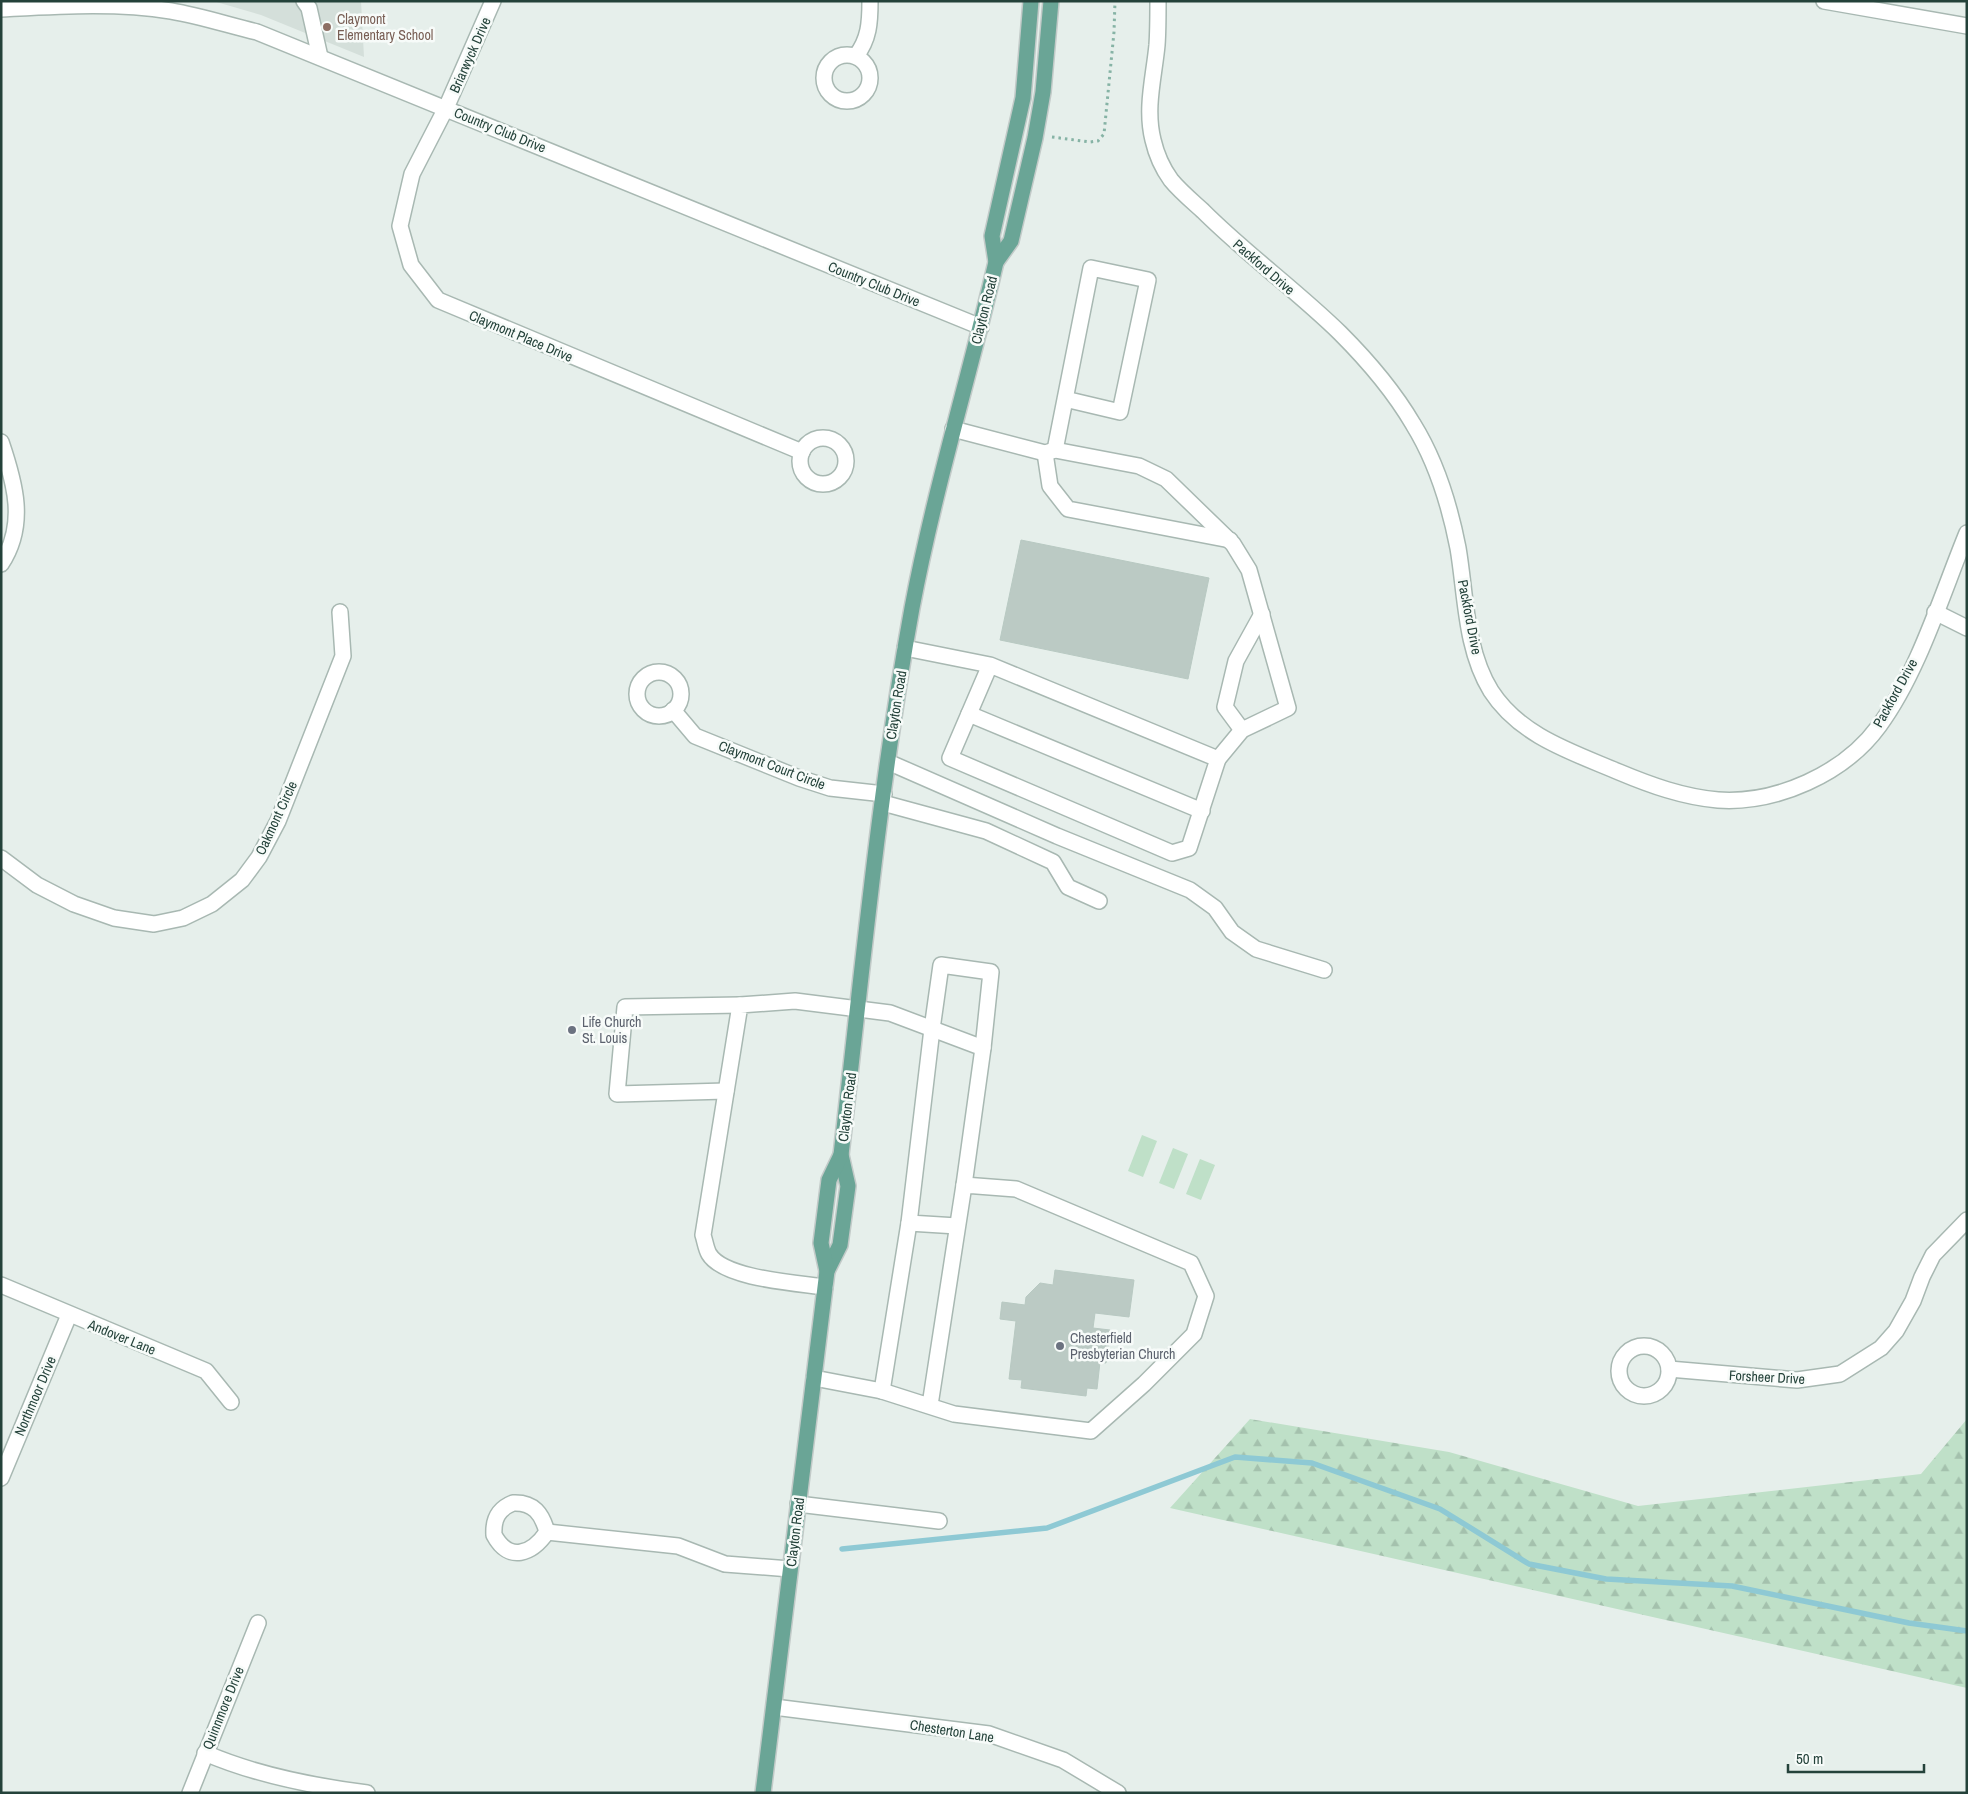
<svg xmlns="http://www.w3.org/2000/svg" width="1968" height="1794" viewBox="0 0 1968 1794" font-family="'Archivo Narrow',sans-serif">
	<defs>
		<pattern id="forest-firs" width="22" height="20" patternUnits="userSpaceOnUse" patternTransform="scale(1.25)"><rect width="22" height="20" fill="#bfe0c8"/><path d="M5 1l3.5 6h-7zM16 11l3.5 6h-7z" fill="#a4c1ad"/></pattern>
	</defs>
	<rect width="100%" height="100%" fill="#e6efeb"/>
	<path fill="#d4dfda" d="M 213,1 L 361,1 L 364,57 L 261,15 Z"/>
	<g fill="#bfe0c8">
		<path d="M 1142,1135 L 1157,1141 L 1143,1177 L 1128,1171 Z"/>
		<path d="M 1173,1148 L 1188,1154 L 1174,1189 L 1159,1183 Z"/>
		<path d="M 1200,1159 L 1215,1165 L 1201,1200 L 1186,1194 Z"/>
	</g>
	<path fill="url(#forest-firs)" d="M 1250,1419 L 1449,1452 L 1638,1506 L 1921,1474 L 1967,1419 L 1967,1688 L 1170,1508 Z"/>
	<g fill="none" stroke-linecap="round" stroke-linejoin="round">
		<path stroke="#8ec9d4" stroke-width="5.5" d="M 842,1549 L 1047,1528 L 1235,1457 L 1312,1463 L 1440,1509 L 1529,1564 L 1606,1579 L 1732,1586 L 1909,1623 L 1967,1631"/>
	</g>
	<g fill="#bbcac4" stroke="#b8c9c2">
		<path d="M 1021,540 L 1209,578 L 1188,679 L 1000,640 Z"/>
		<path d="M 1055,1270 L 1134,1280 L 1129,1317 L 1095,1313 L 1093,1328 L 1110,1330 L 1106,1363 L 1100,1362 L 1097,1389 L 1087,1388 L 1086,1396 L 1021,1388 L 1022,1380 L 1009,1379 L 1016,1321 L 1000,1319 L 1002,1302 L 1025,1305 L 1026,1297 L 1040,1283 L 1053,1285 Z"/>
	</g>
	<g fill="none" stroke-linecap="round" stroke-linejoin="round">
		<g stroke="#a8b8b2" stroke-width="18">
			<g id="minor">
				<path d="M 304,1 L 309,8 L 320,57"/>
				<path d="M 493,1 L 446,108 L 412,174 L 400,226 L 411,265 L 438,300 L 802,452"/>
				<path d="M 1158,1 C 1158,16 1158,31 1157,45 C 1154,77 1145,108 1153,140 C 1156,153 1163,169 1171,180 C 1180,191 1192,201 1203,211 C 1246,254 1296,290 1340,333 C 1368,361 1393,390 1413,424 C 1436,461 1450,507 1458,548 C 1466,595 1465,649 1491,691 C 1520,736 1572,752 1619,772 C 1650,785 1683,797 1718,800 C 1776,804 1844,774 1879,726 C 1918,673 1942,594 1967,533"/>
				<path d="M 1824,1 L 1967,26"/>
				<path d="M 1,9 C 58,6 115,2 171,11 C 200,16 228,25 257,32 L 981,327"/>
				<circle cx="847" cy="78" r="23"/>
				<path d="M 856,56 C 869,39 870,23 870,1"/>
				<path d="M 953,429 L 1045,453 L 1055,450 L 1139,466 L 1166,479 L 1233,544 L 1249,570 L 1288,708 L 1242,730 L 1218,759"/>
				<circle cx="823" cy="461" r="23"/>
				<path d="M 1,442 C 15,483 27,525 1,564"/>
				<path d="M 1055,450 L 1091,268 L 1148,280 L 1120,412 L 1065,399"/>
				<path d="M 1045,453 L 1050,486 L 1068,509 L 1230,540"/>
				<path d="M 1935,612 L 1967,628"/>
				<path d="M 905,648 L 990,665 L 1218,759 L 1189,848 L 1172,853 L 950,758 L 990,665"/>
				<circle cx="659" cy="694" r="22"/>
				<path d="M 673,710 L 695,736 L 799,778 L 830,788 L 884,794"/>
				<path d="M 969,714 L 1202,811"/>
				<path d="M 1242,730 L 1225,707 L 1236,661 L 1262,614"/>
				<path d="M 888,762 L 1057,836 L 1190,890 L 1215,908 L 1232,932 L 1256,949 L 1324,970"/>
				<path d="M 883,803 L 986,831 L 1053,862 L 1068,887 L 1099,901"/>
				<path d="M 1,858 L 37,885 L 74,904 L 114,918 L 154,924 L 183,918 L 212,904 L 242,880 L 259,857 L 278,821 L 343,656 L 340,612"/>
				<path d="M 726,1091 L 617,1094 L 625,1007 L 740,1005"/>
				<path d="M 957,1226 L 909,1223 L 932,1029 L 941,965 L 991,972 L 983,1048"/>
				<path d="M 1,1285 L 206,1371 L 231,1402"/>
				<path d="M 825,1287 C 798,1283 724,1279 709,1254 C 706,1249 705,1241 703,1235 L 740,1005 L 795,1001 L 890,1013 L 983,1048 L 964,1185"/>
				<circle cx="1644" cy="1371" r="25"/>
				<path d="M 1669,1369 L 1797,1380 L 1840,1374 L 1881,1348 L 1896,1331 L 1913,1301 L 1922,1277 L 1933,1255 L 1967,1220"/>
				<path d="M 814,1378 L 882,1391 L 954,1414 L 1091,1431 L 1144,1384 L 1194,1334 L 1206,1296 L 1191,1263 L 1016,1189 L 964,1185 L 930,1405"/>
				<path d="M 882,1391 L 909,1223"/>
				<path d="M 1,1478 L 69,1315"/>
				<path d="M 513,1503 C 534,1502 542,1514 547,1532 C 532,1554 509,1563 494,1535 C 493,1519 498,1509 513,1503 Z"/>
				<path d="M 798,1504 L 939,1521"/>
				<path d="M 547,1532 L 678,1546 L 725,1564 L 790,1569"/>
				<path d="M 774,1707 L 989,1734 L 1063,1760 L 1118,1793"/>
				<path d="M 205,1753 C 256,1775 312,1786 367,1793"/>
				<path d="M 190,1793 L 258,1623"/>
			</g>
		</g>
		<g stroke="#c2cac8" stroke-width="18">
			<g id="major">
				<path d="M 996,262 L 1011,241 L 1035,138 L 1043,92 L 1051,1"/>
				<path d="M 827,1271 L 840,1245 L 848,1186 L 841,1155 C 862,973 879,789 912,608 C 934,491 969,378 996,262 L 992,236 L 1023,98 L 1031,1"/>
				<path d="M 763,1793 L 827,1271 L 821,1243 L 829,1180 L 841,1155"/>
			</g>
		</g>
		<path stroke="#86b3a5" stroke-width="3" stroke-dasharray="2.5 4" stroke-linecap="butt" d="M 1052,137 L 1090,142 L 1098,141 L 1104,134 L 1114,32 L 1115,1"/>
		<use href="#minor" stroke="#fff" stroke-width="15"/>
		<use href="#major" stroke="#6aa596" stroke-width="15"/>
	</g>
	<circle fill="#8d6e63" stroke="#f7fbf9" stroke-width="2" cx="327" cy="27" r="5"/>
	<g fill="#6b7280" stroke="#f7fbf9" stroke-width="2">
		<circle cx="572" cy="1030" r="5"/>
		<circle cx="1060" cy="1346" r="5"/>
	</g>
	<g text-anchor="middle" stroke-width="5" stroke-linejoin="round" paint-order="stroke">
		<g font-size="14" fill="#785e54" stroke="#f7fbf9" text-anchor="start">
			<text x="337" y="24">Claymont<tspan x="337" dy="16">Elementary School</tspan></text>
		</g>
		<g font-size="14" fill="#24423a" stroke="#f7fbf9">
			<text transform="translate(470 55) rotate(-66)" y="5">Briarwyck Drive</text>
			<text transform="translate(500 130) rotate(22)" y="5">Country Club Drive</text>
			<text transform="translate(1264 267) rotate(41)" y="5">Packford Drive</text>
			<text transform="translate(874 284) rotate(22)" y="5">Country Club Drive</text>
			<text transform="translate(984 310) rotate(-76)" y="5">Clayton Road</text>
			<text transform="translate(521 336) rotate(23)" y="5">Claymont Place Drive</text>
			<text transform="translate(1470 617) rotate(79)" y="5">Packford Drive</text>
			<text transform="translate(1895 693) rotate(-61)" y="5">Packford Drive</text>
			<text transform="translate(896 705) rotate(-81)" y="5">Clayton Road</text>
			<text transform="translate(772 765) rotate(21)" y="5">Claymont Court Circle</text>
			<text transform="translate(276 818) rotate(-65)" y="5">Oakmont Circle</text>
			<text transform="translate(847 1107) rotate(-83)" y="5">Clayton Road</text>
			<text transform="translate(122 1337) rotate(22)" y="5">Andover Lane</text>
			<text transform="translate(1767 1377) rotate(3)" y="5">Forsheer Drive</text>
			<text transform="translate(35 1396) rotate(-67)" y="5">Northmoor Drive</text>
			<text transform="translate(795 1532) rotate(-83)" y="5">Clayton Road</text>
			<text transform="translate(223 1708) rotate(-68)" y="5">Quinnmore Drive</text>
			<text transform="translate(952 1731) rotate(9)" y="5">Chesterton Lane</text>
		</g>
		<g font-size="14" fill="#5b616d" stroke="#f7fbf9" text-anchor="start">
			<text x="582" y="1027">Life Church<tspan x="582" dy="16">St. Louis</tspan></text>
			<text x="1070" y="1343">Chesterfield<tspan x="1070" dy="16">Presbyterian Church</tspan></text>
		</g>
	</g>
	<rect width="1968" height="1794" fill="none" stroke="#24423a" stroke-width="5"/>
	<path d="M1788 1764v8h136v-8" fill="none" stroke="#24423a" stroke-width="2.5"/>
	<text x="1796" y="1764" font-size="15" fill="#24423a" stroke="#f7fbf9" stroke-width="4" paint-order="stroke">50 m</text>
</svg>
